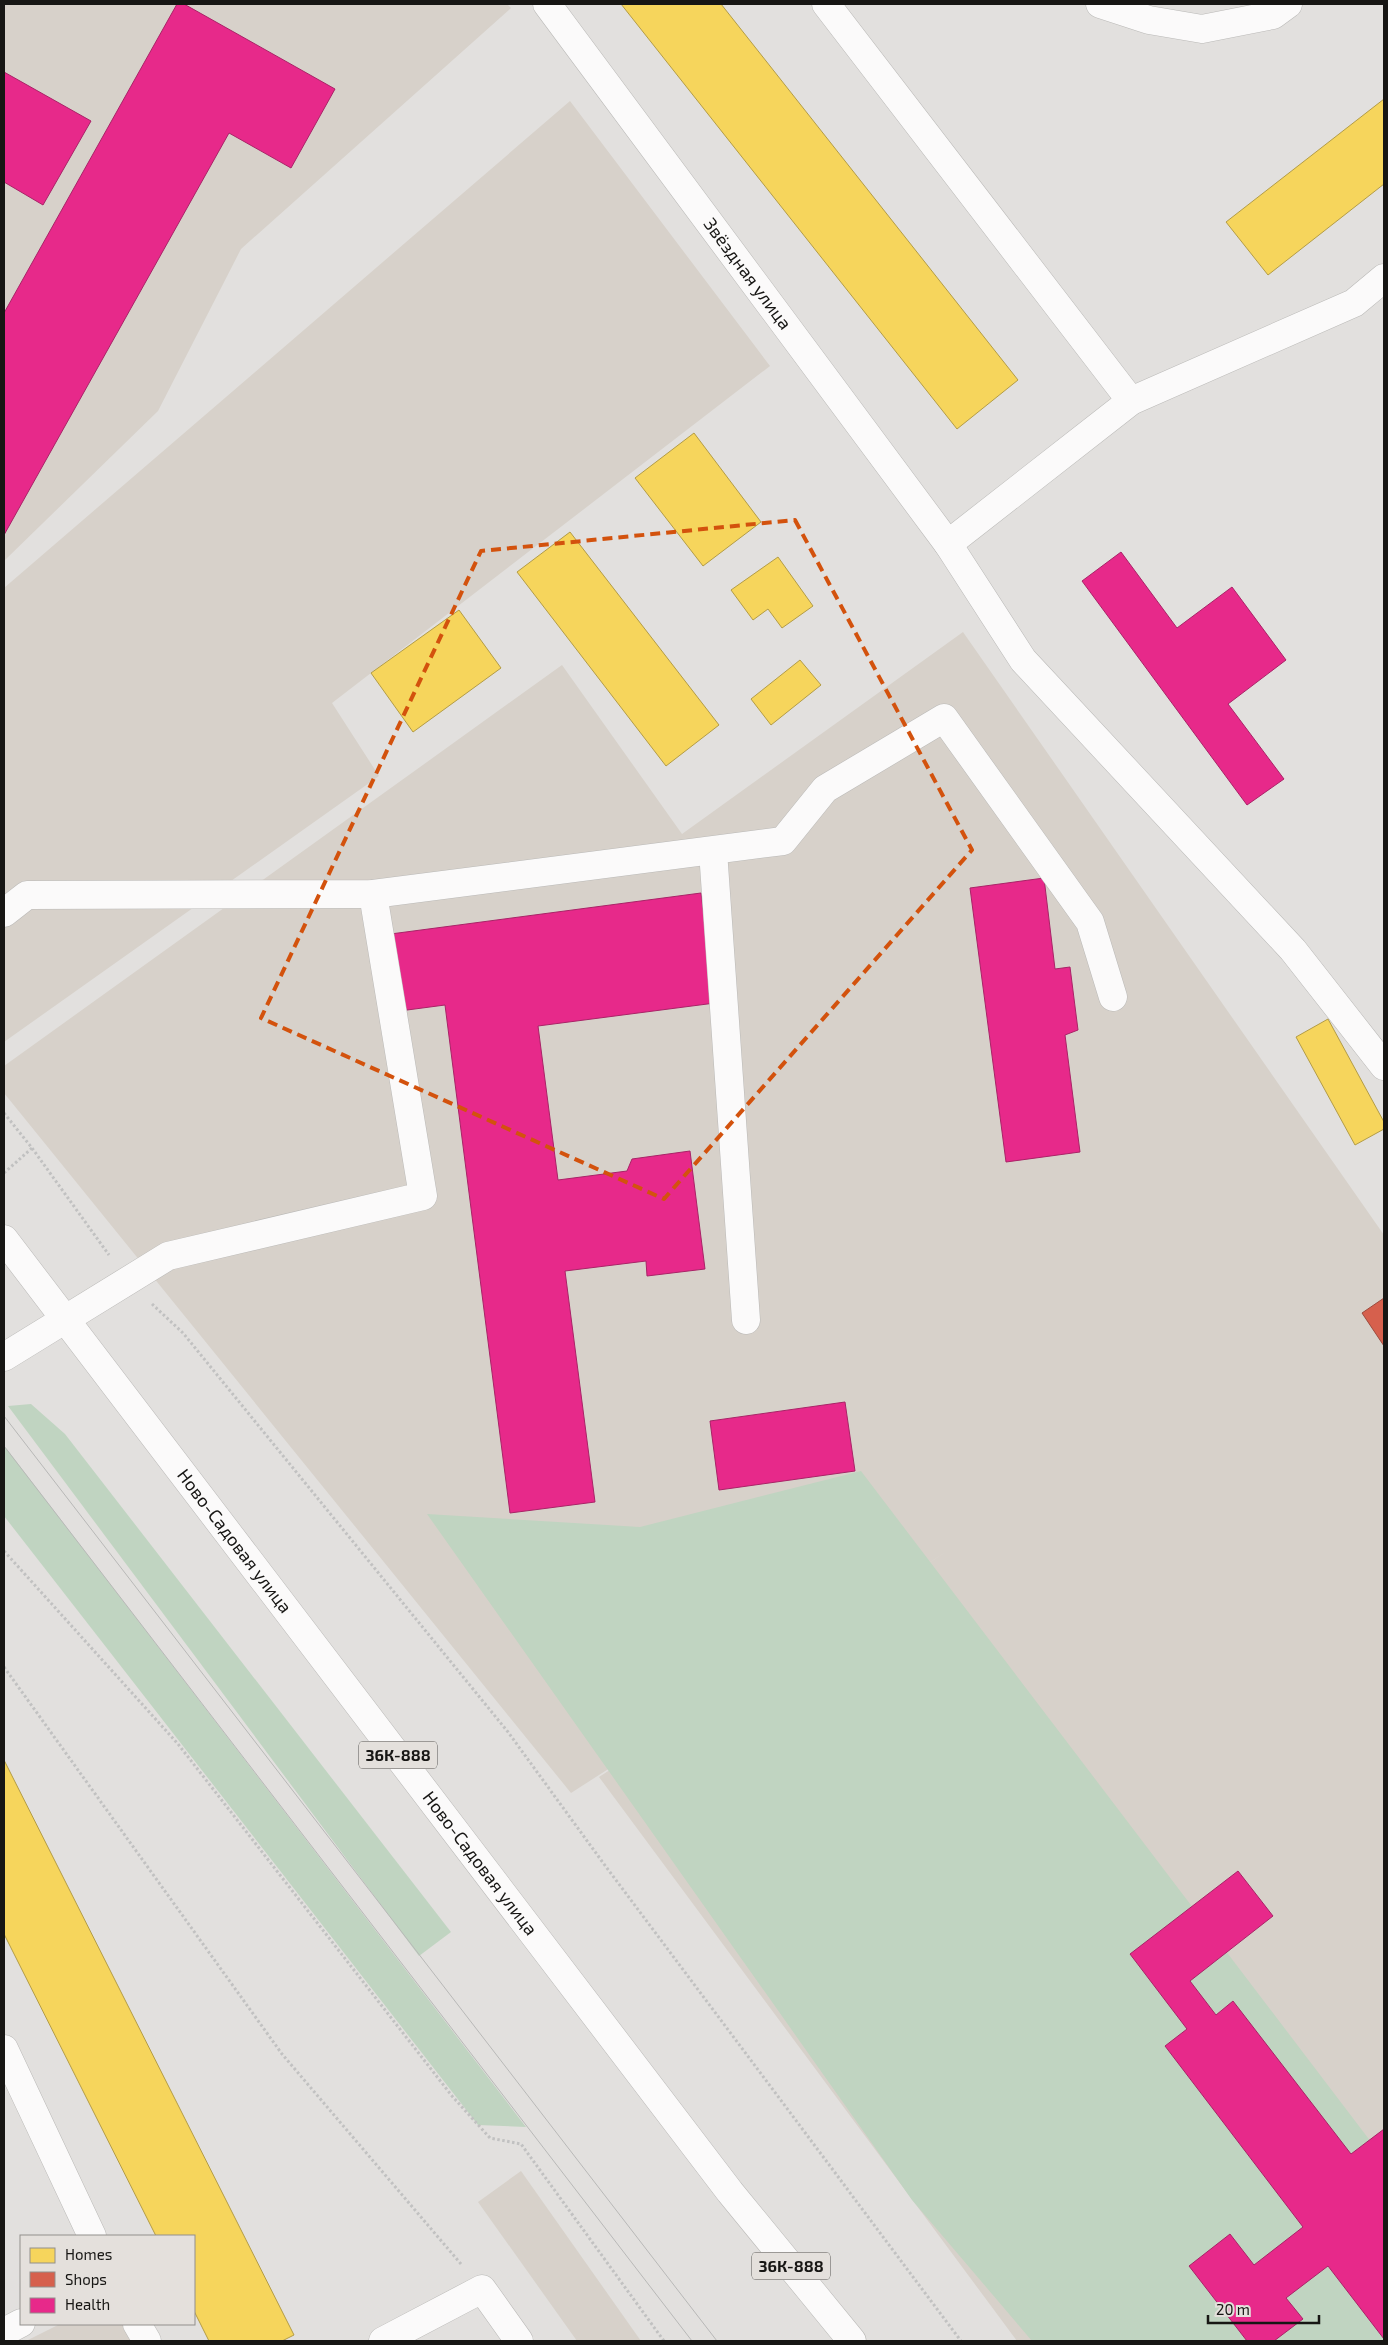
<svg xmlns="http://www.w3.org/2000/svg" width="1388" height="2345" viewBox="0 0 1388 2345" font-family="'Exo 2',sans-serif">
	<rect width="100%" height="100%" fill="#e2e0de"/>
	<g fill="#d7d1ca">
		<path d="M 4,4 L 507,4 L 511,8 L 241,249 L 158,411 L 4,561 Z"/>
		<path d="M 570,101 L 770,366 L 332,703 L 379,776 L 4,1042 L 4,588 Z"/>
		<path d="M 963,632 L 1384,1235 L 1384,2341 L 1017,2341 L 599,1777 L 952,1548 L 571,1793 L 4,1093 L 4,1066 L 562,665 L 682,834 Z"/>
		<path d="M 521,2171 L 641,2341 L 577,2341 L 478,2202 Z"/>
		<path d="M 60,2324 L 124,2324 L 133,2341 L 26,2341 Z"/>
	</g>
	<g fill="#c0d4c1">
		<path d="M 31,1404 L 65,1434 L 451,1932 L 419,1956 L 8,1406 Z"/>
		<path d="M 4,1448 L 6,1448 L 526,2127 L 478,2125 L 4,1516 Z"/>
		<path d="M 861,1471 L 1384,2159 L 1384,2341 L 1032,2341 L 912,2200 L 427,1514 L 640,1527 Z"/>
	</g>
	<g fill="#f6d55c" stroke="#b39c46">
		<path d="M 621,4 L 721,4 L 1018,380 L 957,429 Z"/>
		<path d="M 1384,99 L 1384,184 L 1268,275 L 1226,222 Z"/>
		<path d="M 694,433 L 761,522 L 703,566 L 635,478 Z"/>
		<path d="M 570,532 L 719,725 L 666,766 L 517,572 Z"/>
		<path d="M 778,557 L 813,606 L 782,628 L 768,609 L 753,620 L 731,590 Z"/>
		<path d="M 459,610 L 501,668 L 413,732 L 371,673 Z"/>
		<path d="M 800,660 L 821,685 L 771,725 L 751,699 Z"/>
		<path d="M 1328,1019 L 1384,1122 L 1384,1129 L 1355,1145 L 1296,1037 Z"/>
		<path d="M 4,1760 L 294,2335 L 282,2341 L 209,2341 L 194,2311 L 194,2236 L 156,2236 L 4,1934 Z"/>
	</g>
	<path fill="#d6604d" stroke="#9d4a3c" d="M 1384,1298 L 1384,1346 L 1362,1313 Z"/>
	<g fill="#e7298a" stroke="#a92367">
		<path d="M 177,4 L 184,4 L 335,89 L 291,168 L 229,133 L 4,535 L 4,313 Z"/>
		<path d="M 4,72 L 91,121 L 43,205 L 4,182 Z"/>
		<path d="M 1121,552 L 1177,628 L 1232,587 L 1286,660 L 1228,704 L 1284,779 L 1247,805 L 1082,581 Z"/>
		<path d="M 1044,878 L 1055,969 L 1070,967 L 1078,1030 L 1065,1035 L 1080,1152 L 1006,1162 L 970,888 Z"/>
		<path d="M 701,893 L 715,1003 L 538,1026 L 558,1180 L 627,1171 L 632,1159 L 690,1151 L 705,1269 L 647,1276 L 646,1261 L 565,1271 L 595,1502 L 510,1513 L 445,1005 L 392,1012 L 383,935 Z"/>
		<path d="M 845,1402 L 855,1471 L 719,1490 L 710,1421 Z"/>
		<path d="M 1238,1871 L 1273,1916 L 1190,1981 L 1216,2015 L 1233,2001 L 1351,2154 L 1384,2129 L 1384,2339 L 1328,2266 L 1286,2298 L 1303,2319 L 1274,2341 L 1247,2341 L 1189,2266 L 1230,2234 L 1254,2265 L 1303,2227 L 1165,2046 L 1187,2029 L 1130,1954 Z"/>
	</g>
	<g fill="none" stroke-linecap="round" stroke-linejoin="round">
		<g stroke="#bab9b7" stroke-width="29">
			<g id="minor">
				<path id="s1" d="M 547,4 L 948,544 L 1023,660 L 1293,950 L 1384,1066"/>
				<path d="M 826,4 L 1131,401"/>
				<path d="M 1100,4 L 1149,20 L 1202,29 L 1273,15 L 1288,4"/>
				<path d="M 948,544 L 1131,401 L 1354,303 L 1384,278"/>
				<path d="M 713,851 L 746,1320"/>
				<path d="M 4,913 L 27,895 L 373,894 L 783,841 L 825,789 L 944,718 L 1090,922 L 1113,997"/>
				<path d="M 4,1357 L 168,1256 L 423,1196 L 373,894"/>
				<path d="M 4,2049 L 92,2236"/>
				<path d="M 137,2324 L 147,2341"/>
				<path d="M 4,2332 L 21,2323"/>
				<path d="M 383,2341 L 482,2289 L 519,2341"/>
			</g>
		</g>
		<g stroke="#bab9b7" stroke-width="29">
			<g id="major">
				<path id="s2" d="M 4,1239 L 730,2192 L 852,2341"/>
			</g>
		</g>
		<g stroke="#c1c1c1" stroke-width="3" stroke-dasharray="2.5 2.5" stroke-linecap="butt">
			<path d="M 4,1113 L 32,1148 L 109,1255"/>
			<path d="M 4,1173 L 32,1148"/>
			<path d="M 152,1304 L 183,1333 L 508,1732 L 601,1860 L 961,2341"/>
			<path d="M 4,1551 L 178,1744 L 452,2096 L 490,2138 L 521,2144 L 664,2341"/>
			<path d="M 4,1667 L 282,2054 L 461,2264"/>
		</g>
		<use href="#minor" stroke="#fbfafa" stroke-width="28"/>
		<use href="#major" stroke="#fbfafa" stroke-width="28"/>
		<g stroke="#b8b8b7" stroke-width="1">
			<path d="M 4,1416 L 717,2341"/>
			<path d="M 4,1446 L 692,2341"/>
		</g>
	</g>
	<path fill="none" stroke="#d3520d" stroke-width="4" stroke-dasharray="10 6" stroke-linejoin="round" d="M 795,520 L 972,850 L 664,1199 L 261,1018 L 481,551 Z"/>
	<g text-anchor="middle" stroke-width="5" stroke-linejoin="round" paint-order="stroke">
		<g fill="#e4e0dc" stroke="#545350" stroke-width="1">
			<rect x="359" y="1741.5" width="78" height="27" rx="4"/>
			<rect x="752" y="2252.5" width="78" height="27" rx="4"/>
		</g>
		<g font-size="16" font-weight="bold" fill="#171614">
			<text x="398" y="1761">36К-888</text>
			<text x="791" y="2272">36К-888</text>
		</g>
		<g font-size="18" fill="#171614" stroke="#e4e0dc">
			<text dy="6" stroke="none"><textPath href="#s1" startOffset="336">Звёздная улица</textPath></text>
			<text dy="6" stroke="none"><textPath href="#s2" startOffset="380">Ново-Садовая улица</textPath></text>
			<text dy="6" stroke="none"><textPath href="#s2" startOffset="785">Ново-Садовая улица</textPath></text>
		</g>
	</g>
	<rect width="1388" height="2345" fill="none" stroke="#171614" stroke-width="10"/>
	<rect x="20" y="2235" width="175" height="90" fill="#e4e0dc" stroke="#928f8c"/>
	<rect x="30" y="2248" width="25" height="15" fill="#f6d55c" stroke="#928f8c"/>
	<text x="65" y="2260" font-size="15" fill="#171614">Homes</text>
	<rect x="30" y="2272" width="25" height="15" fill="#d6604d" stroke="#928f8c"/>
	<text x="65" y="2285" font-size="15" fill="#171614">Shops</text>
	<rect x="30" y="2298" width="25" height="15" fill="#e7298a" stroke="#928f8c"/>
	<text x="65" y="2310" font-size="15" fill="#171614">Health</text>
	<path d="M1208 2315v8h111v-8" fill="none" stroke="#171614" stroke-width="2.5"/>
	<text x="1216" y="2315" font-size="15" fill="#171614" stroke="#e4e0dc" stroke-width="4" paint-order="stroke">20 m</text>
</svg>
